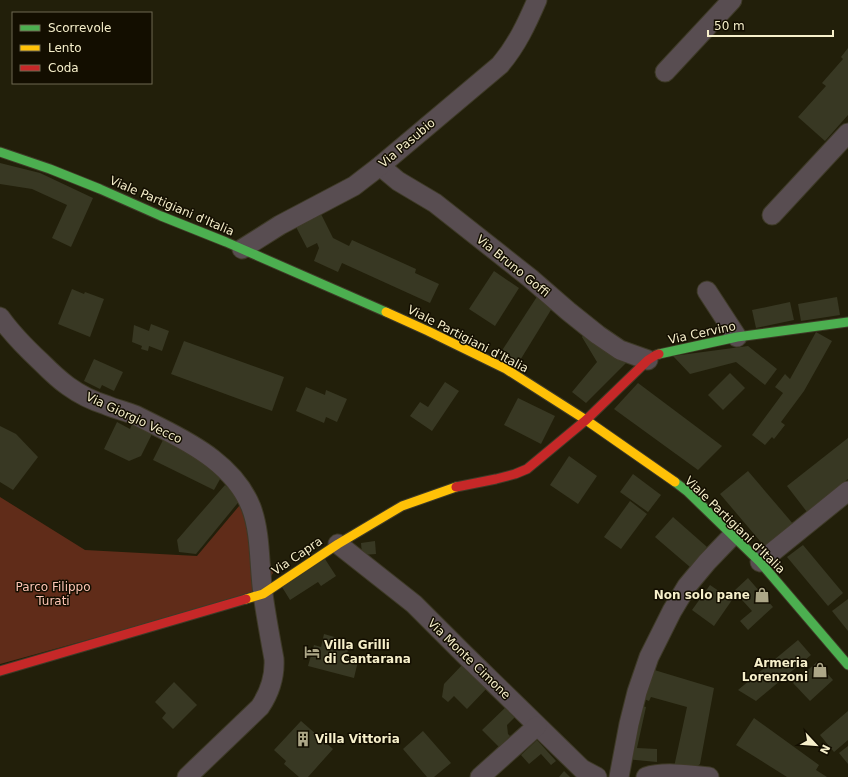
<svg xmlns="http://www.w3.org/2000/svg" width="848" height="777" viewBox="0 0 848 777" font-family="'DejaVu Sans',sans-serif">
	<rect width="100%" height="100%" fill="#221f0a"/>
	<path fill="#602c19" d="M 250,493 L 273,573 L 262,592 L 0,664 L 0,497 L 85,550 L 197,556 Z"/>
	<g fill="#383823">
		<path d="M 848,48 L 848,115 L 825,141 L 798,117 L 826,86 L 822,83 L 843,59 L 841,57 Z"/>
		<path d="M 0,163 L 40,173 L 93,198 L 71,247 L 52,238 L 67,205 L 32,189 L 0,184 Z"/>
		<path d="M 319,210 L 333,238 L 349,246 L 352,240 L 416,269 L 415,273 L 439,284 L 430,303 L 342,263 L 338,272 L 314,261 L 319,248 L 317,243 L 307,248 L 295,225 Z"/>
		<path d="M 494,271 L 519,288 L 495,326 L 469,309 Z"/>
		<path d="M 72,289 L 84,294 L 85,292 L 104,299 L 90,337 L 58,324 Z"/>
		<path d="M 540,292 L 554,305 L 519,362 L 501,352 Z"/>
		<path d="M 837,297 L 840,315 L 801,321 L 798,304 Z"/>
		<path d="M 790,302 L 794,320 L 756,328 L 752,310 Z"/>
		<path d="M 151,324 L 169,331 L 162,351 L 149,346 L 148,351 L 141,349 L 142,346 L 132,342 L 134,325 L 149,331 Z"/>
		<path d="M 586,330 L 627,362 L 586,403 L 572,392 L 597,362 L 582,337 Z"/>
		<path d="M 816,332 L 832,341 L 804,391 L 781,422 L 785,425 L 774,439 L 772,437 L 765,445 L 752,435 L 783,393 L 775,387 L 785,374 L 790,379 Z"/>
		<path d="M 184,341 L 284,377 L 272,411 L 171,374 Z"/>
		<path d="M 748,346 L 777,369 L 765,385 L 736,362 L 690,374 L 673,356 Z"/>
		<path d="M 94,359 L 123,372 L 114,391 L 102,385 L 100,389 L 84,381 Z"/>
		<path d="M 730,373 L 745,388 L 723,410 L 708,395 Z"/>
		<path d="M 445,382 L 459,391 L 432,431 L 410,416 L 420,402 L 428,407 Z"/>
		<path d="M 638,383 L 722,446 L 698,470 L 614,409 Z"/>
		<path d="M 306,387 L 325,395 L 326,390 L 347,399 L 337,422 L 326,417 L 324,423 L 296,411 Z"/>
		<path d="M 518,398 L 555,416 L 541,444 L 504,425 Z"/>
		<path d="M 117,422 L 130,429 L 132,424 L 152,434 L 141,456 L 129,461 L 104,449 Z"/>
		<path d="M 0,426 L 16,434 L 38,457 L 13,490 L 0,482 Z"/>
		<path d="M 848,438 L 848,479 L 807,512 L 787,486 Z"/>
		<path d="M 163,440 L 224,472 L 214,490 L 153,460 Z"/>
		<path d="M 569,456 L 597,476 L 578,504 L 550,485 Z"/>
		<path d="M 748,471 L 794,525 L 766,548 L 720,494 Z"/>
		<path d="M 633,474 L 661,495 L 648,512 L 620,492 Z"/>
		<path d="M 225,485 L 241,499 L 196,554 L 179,552 L 177,540 Z"/>
		<path d="M 630,501 L 647,514 L 621,549 L 604,537 Z"/>
		<path d="M 673,517 L 707,547 L 690,567 L 655,537 Z"/>
		<path d="M 375,541 L 376,554 L 362,555 L 361,543 Z"/>
		<path d="M 803,545 L 843,593 L 828,606 L 787,557 Z"/>
		<path d="M 325,559 L 336,576 L 321,586 L 318,582 L 290,600 L 282,587 Z"/>
		<path d="M 748,578 L 773,607 L 748,630 L 740,621 L 752,611 L 734,591 Z"/>
		<path d="M 710,585 L 732,600 L 714,626 L 692,610 Z"/>
		<path d="M 848,599 L 848,631 L 832,611 Z"/>
		<path d="M 324,634 L 338,638 L 337,639 L 350,643 L 347,654 L 359,657 L 354,678 L 308,666 L 314,645 L 321,647 Z"/>
		<path d="M 798,640 L 811,655 L 756,701 L 738,690 Z"/>
		<path d="M 817,662 L 833,680 L 810,701 L 793,683 Z"/>
		<path d="M 463,664 L 488,687 L 467,709 L 454,696 L 448,702 L 442,697 L 444,684 Z"/>
		<path d="M 651,669 L 714,688 L 700,764 L 696,767 L 674,767 L 687,707 L 651,697 L 649,701 L 639,697 Z"/>
		<path d="M 174,682 L 197,705 L 173,729 L 162,718 L 166,713 L 155,702 Z"/>
		<path d="M 508,705 L 517,715 L 507,725 L 508,734 L 510,736 L 499,747 L 482,730 Z"/>
		<path d="M 638,705 L 646,707 L 637,748 L 657,749 L 657,762 L 625,759 Z"/>
		<path d="M 848,711 L 848,740 L 834,752 L 820,735 Z"/>
		<path d="M 754,718 L 819,765 L 816,770 L 827,777 L 787,777 L 736,745 Z"/>
		<path d="M 301,721 L 333,749 L 308,777 L 299,777 L 284,764 L 286,761 L 274,750 Z"/>
		<path d="M 423,731 L 451,763 L 434,777 L 427,777 L 403,749 Z"/>
		<path d="M 537,740 L 556,761 L 551,765 L 541,754 L 529,764 L 521,755 Z"/>
		<path d="M 848,746 L 848,764 L 839,753 Z"/>
		<path d="M 564,771 L 570,777 L 559,777 Z"/>
	</g>
	<g fill="none" stroke-linecap="round" stroke-linejoin="round">
		<g stroke="#3e3a27" stroke-width="21">
			<g id="street">
				<path d="M 665,72 L 732,0"/>
				<path d="M 380,166 L 398,181 L 435,203 L 530,278 L 568,311 L 598,335 L 620,350 L 648,360"/>
				<path d="M 772,215 L 848,133"/>
				<path d="M 242,249 L 280,225 L 354,186 L 380,166 L 500,65 C 517,45 527,23 537,0"/>
				<path d="M 707,291 L 737,337"/>
				<path d="M 0,317 C 12,334 26,348 41,362 C 50,371 58,379 68,386 C 79,394 93,401 106,405 C 115,409 125,411 135,415 C 143,419 151,423 159,427 C 195,445 235,467 251,507 C 261,533 259,566 263,594 C 266,616 270,637 274,659 C 275,677 270,692 260,707 L 187,777"/>
				<path d="M 338,544 L 414,604 L 463,653 L 582,769 L 597,777"/>
				<path d="M 760,562 L 848,491"/>
				<path d="M 480,777 L 537,726"/>
				<path d="M 619,777 L 629,724 L 637,692 L 649,657 L 672,611 L 687,586 L 707,562 L 732,536"/>
				<path d="M 646,777 C 663,771 691,775 709,777"/>
			</g>
		</g>
		<g stroke="#3e3a27" stroke-width="11">
			<g id="fast">
				<path d="M 0,152 L 50,169 L 100,189 L 161,216 L 226,242 L 386,312"/>
				<path d="M 659,354 L 737,337 L 848,322"/>
				<path d="M 675,482 L 688,492 L 760,562 L 848,665"/>
			</g>
		</g>
		<g stroke="#3e3a27" stroke-width="11">
			<g id="slow">
				<path d="M 386,312 L 428,331 L 506,369 L 586,420 L 675,482"/>
				<path d="M 246,599 L 263,594 L 338,544 L 402,506 L 456,487"/>
			</g>
		</g>
		<g stroke="#3e3a27" stroke-width="11">
			<g id="jam">
				<path d="M 456,487 L 496,479 L 515,474 L 527,469 L 586,420 L 648,360 L 656,355 L 659,354"/>
				<path d="M 0,671 L 246,599"/>
			</g>
		</g>
		<use href="#street" stroke="#584d51" stroke-width="19"/>
		<use href="#fast" stroke="#4caf50" stroke-width="9"/>
		<use href="#slow" stroke="#ffc107" stroke-width="9"/>
		<use href="#jam" stroke="#c62828" stroke-width="9"/>
	</g>
	<defs>
		<g id="shop-bare" transform="scale(1.2)"><path d="M-5-2.5h2.3a2.7 3.5 0 0 1 5.4 0H5L5.5 6h-11ZM-1.5-2.5h3a1.5 2.3 0 0 0-3 0Z" fill="#aca687" stroke="#130e00" stroke-width="2.5" paint-order="stroke"/></g>
		<g id="hotel-bare" transform="scale(1.2)"><path d="M-6-4.5h1.5V1H6V5H4.5V3h-9V5H-6ZM-4 0a1.8 1.8 0 1 1 3.6 0ZM.5 0V-2.5h3Q6-2.5 6 0Z" fill="#aca687" stroke="#130e00" stroke-width="2.5" paint-order="stroke"/></g>
		<g id="building-bare" transform="scale(1.2)"><path d="M-4-6H4V6H1V3H-1V6H-4ZM-2.5-4.3h1.7v1.8h-1.7ZM.8-4.3h1.7v1.8H.8ZM-2.5-1h1.7V.8h-1.7ZM.8-1h1.7V.8H.8Z" fill="#aca687" stroke="#130e00" stroke-width="2.5" paint-order="stroke"/></g>
	</defs>
	<g fill-rule="evenodd">
		<use href="#shop-bare" x="762" y="595"/>
		<use href="#hotel-bare" x="312" y="652"/>
		<use href="#shop-bare" x="820" y="670"/>
		<use href="#building-bare" x="303" y="739"/>
	</g>
	<g text-anchor="middle" stroke-width="3" stroke-linejoin="round" paint-order="stroke">
		<g font-size="12" fill="#f6efca" stroke="#130e00">
			<text transform="translate(407 143) rotate(-40)" y="4">Via Pasubio</text>
			<text transform="translate(172 206) rotate(23)" y="4">Viale Partigiani d'Italia</text>
			<text transform="translate(513 266) rotate(39)" y="4">Via Bruno Goffi</text>
			<text transform="translate(702 333) rotate(-12)" y="4">Via Cervino</text>
			<text transform="translate(468 339) rotate(27)" y="4">Viale Partigiani d'Italia</text>
			<text transform="translate(134 418) rotate(25)" y="4">Via Giorgio Vecco</text>
			<text transform="translate(735 525) rotate(44)" y="4">Viale Partigiani d'Italia</text>
			<text transform="translate(297 556) rotate(-34)" y="4">Via Capra</text>
			<text transform="translate(469 659) rotate(44)" y="4">Via Monte Cimone</text>
		</g>
		<g font-size="12" fill="#fdc5b4" stroke="#130e00">
			<text x="53" y="591">Parco Filippo<tspan x="53" dy="14">Turati</tspan></text>
		</g>
		<g font-size="12" font-weight="bold" fill="#f6efca" stroke="#130e00" text-anchor="end">
			<text x="750" y="599">Non solo pane</text>
			<text x="324" y="649" text-anchor="start">Villa Grilli<tspan x="324" dy="14">di Cantarana</tspan></text>
			<text x="808" y="667">Armeria<tspan x="808" dy="14">Lorenzoni</tspan></text>
			<text x="315" y="743" text-anchor="start">Villa Vittoria</text>
		</g>
	</g>
	<rect x="12" y="12" width="140" height="72" fill="#130e00" stroke="#6e6851"/>
	<rect x="20" y="25" width="20" height="6" fill="#4caf50" stroke="#6e6851"/>
	<text x="48" y="32" font-size="12" fill="#f6efca">Scorrevole</text>
	<rect x="20" y="45" width="20" height="6" fill="#ffc107" stroke="#6e6851"/>
	<text x="48" y="52" font-size="12" fill="#f6efca">Lento</text>
	<rect x="20" y="65" width="20" height="6" fill="#c62828" stroke="#6e6851"/>
	<text x="48" y="72" font-size="12" fill="#f6efca">Coda</text>
	<g transform="translate(816 745) rotate(116)" stroke="#130e00" stroke-width="3" paint-order="stroke">
	<path d="M0-3L7 15L0 10L-7 15Z" fill="#f6efca"/>
	<text y="-6" font-size="11" font-weight="bold" text-anchor="middle" fill="#f6efca">N</text>
	</g>
	<path d="M708 30v6h125v-6" fill="none" stroke="#f6efca" stroke-width="2"/>
	<text x="714" y="30" font-size="12" fill="#f6efca" stroke="#130e00" stroke-width="3" paint-order="stroke">50 m</text>
</svg>
